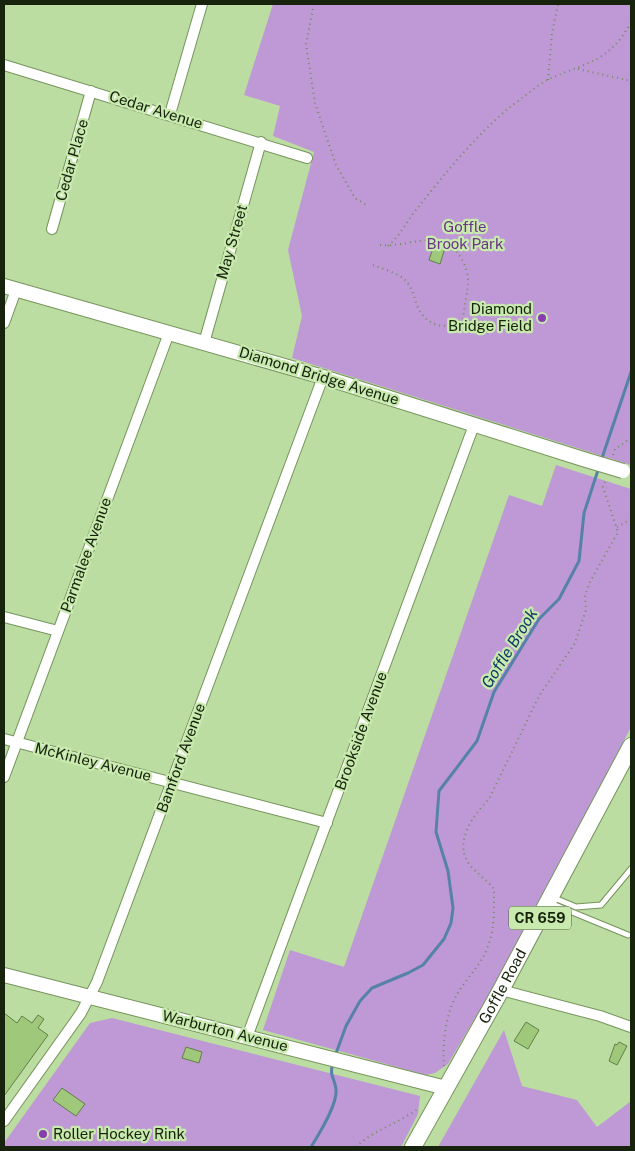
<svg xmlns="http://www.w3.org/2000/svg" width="635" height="1151" viewBox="0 0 635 1151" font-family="'Public Sans',sans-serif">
	<rect width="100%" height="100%" fill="#bcdda1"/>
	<g fill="#be99d6">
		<path d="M 273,4 L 631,4 L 631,465 L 292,358 L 302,316 L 288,250 L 314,152 L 273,136 L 280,106 L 244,95 Z"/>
		<path d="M 556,465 L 631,489 L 631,727 L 511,957 L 448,1064 L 435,1073 L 426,1075 L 263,1030 L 290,950 L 344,967 L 509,495 L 542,506 Z"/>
		<path d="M 112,1018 L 420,1096 L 418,1114 L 401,1147 L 4,1147 L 4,1143 L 90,1023 Z"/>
		<path d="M 504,1030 L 522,1086 L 577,1100 L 597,1127 L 631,1101 L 631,1147 L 438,1147 Z"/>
	</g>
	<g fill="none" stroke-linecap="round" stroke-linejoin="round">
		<g stroke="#5682a8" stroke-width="3">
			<path d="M 601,461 L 631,372"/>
			<path d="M 335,1056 L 346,1026 L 360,1001 L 372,988 L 408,973 L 423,965 L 444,939 L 451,923 L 453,908 L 448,871 L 436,832 L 439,791 L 477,741 L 494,692 L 539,619 L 559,599 L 579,561 L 584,513 L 599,467"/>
			<path d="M 311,1147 C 319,1134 338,1104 336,1089 C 334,1076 329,1077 333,1062"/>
		</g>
	</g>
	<g fill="#9fc87b" stroke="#617f48">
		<path d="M 434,245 L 445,248 L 440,264 L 429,260 Z"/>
		<path d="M 4,1013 L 17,1023 L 22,1016 L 32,1023 L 38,1015 L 44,1019 L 38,1028 L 48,1035 L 4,1096 Z"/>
		<path d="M 526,1022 L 539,1030 L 528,1049 L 514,1041 Z"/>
		<path d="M 619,1042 L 627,1046 L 617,1065 L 609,1061 L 615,1044 L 617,1045 Z"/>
		<path d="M 186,1047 L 202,1052 L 199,1063 L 182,1058 Z"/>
		<path d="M 62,1088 L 85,1104 L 76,1116 L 53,1100 Z"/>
	</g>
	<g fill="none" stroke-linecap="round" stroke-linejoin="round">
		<g stroke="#76945c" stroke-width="7">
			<g id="service">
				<path d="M 552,897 L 576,907 L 601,905 L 631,869"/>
				<path d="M 550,903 L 628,935"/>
			</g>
		</g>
		<g stroke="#76945c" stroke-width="12">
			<g id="minor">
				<path d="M 4,65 L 307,158"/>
				<path d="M 170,114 L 202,4"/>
				<path d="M 52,229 L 91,91"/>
				<path d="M 4,323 L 16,290"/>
				<path d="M 204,343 L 261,142"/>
				<path d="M 4,617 L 58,631"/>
				<path d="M 4,739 L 327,823"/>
				<path d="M 4,777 L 169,333"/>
				<path d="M 501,990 L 600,1016 L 631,1027"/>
				<path d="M 247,1037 L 474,425"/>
				<path d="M 4,1121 L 81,1013 L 97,982 L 323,377"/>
			</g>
		</g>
		<g stroke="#76945c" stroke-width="16">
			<g id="tertiary">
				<path d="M 4,286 L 323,377 L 583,459"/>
				<path d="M 4,975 L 446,1088"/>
			</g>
		</g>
		<g stroke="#76945c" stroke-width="18">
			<g id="primary">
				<path id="s1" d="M 413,1147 L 501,990 L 631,746"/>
			</g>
		</g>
		<g stroke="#738a5f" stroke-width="2" stroke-dasharray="1 4" stroke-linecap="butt">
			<path d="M 314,4 L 306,44 L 315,103 L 336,165 L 355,198 L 368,206"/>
			<path d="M 578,69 L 631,81"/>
			<path d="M 548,80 L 552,33 L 558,4"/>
			<path d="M 388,246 C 400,236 406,222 416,210 C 442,177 477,134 509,108 C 521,99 536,86 549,79 C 587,62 610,62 631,22"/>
			<path d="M 373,265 C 383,269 398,273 405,280 C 413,288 414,298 418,308 C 428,327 446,331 463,319 C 464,307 467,295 468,284 C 469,264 454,240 433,240 C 414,240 397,247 379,245"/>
			<path d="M 613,455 L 615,449 L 631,438"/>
			<path d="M 617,527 L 631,519"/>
			<path d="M 444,1066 C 442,1043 446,1011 459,991 C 469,975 482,964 488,946 C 495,928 494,907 494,889 C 487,880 476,873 469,864 C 453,842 474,814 489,799 L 539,696 L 575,643 L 586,610 L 585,595 L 590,582 L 618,532 L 603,487 L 606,479"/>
			<path d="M 356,1147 C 373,1130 400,1123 419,1108"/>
		</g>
		<use href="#service" stroke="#fff" stroke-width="5"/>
		<use href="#minor" stroke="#fff" stroke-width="10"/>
		<use href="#tertiary" stroke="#fff" stroke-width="14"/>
		<use href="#primary" stroke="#fff" stroke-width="16"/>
		<g stroke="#76945c" stroke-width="16" stroke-linecap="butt">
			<path id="tertiary-bridge" d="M 583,459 L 623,471"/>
		</g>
		<use href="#tertiary-bridge" stroke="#fff" stroke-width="14"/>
	</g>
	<g fill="#873daf" stroke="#c9eaae" stroke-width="2">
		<circle cx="542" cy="318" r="5"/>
		<circle cx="43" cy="1134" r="5"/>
	</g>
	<g text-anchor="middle" stroke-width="4.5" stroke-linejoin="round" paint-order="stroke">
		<rect fill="#c9eaae" stroke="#4c5f3d" stroke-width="1" x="509" y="906.5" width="62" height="23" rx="4"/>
		<g font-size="14" font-weight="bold" fill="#17230c">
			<text x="540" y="923">CR 659</text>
		</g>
		<g font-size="15" fill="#17230c" stroke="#c9eaae">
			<text transform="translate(156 110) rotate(17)" y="5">Cedar Avenue</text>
			<text transform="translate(72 160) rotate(-74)" y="5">Cedar Place</text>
			<text transform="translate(232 242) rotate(-74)" y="5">May Street</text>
			<text transform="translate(319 376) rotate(17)" y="5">Diamond Bridge Avenue</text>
			<text transform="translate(86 555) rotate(-70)" y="5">Parmalee Avenue</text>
			<text transform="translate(361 731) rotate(-70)" y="5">Brookside Avenue</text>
			<text transform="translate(181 758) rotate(-70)" y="5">Bamford Avenue</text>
			<text transform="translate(93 762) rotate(14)" y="5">McKinley Avenue</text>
			<text dy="5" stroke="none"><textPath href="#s1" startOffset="184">Goffle Road</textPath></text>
			<text transform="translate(225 1031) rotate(14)" y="5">Warburton Avenue</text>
		</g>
		<g font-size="15" fill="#6a3489" stroke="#c9eaae">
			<text x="465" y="232">Goffle<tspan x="465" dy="17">Brook Park</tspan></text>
		</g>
		<g font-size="15" fill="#17230c" stroke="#c9eaae" text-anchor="end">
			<text x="532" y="314">Diamond<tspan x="532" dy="17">Bridge Field</tspan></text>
			<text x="53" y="1139" text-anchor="start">Roller Hockey Rink</text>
		</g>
		<g font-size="16" font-style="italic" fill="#113a63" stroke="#c9eaae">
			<text transform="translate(509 648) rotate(-58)" y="6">Goffle Brook</text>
		</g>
	</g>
	<rect width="635" height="1151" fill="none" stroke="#17230c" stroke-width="10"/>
</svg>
